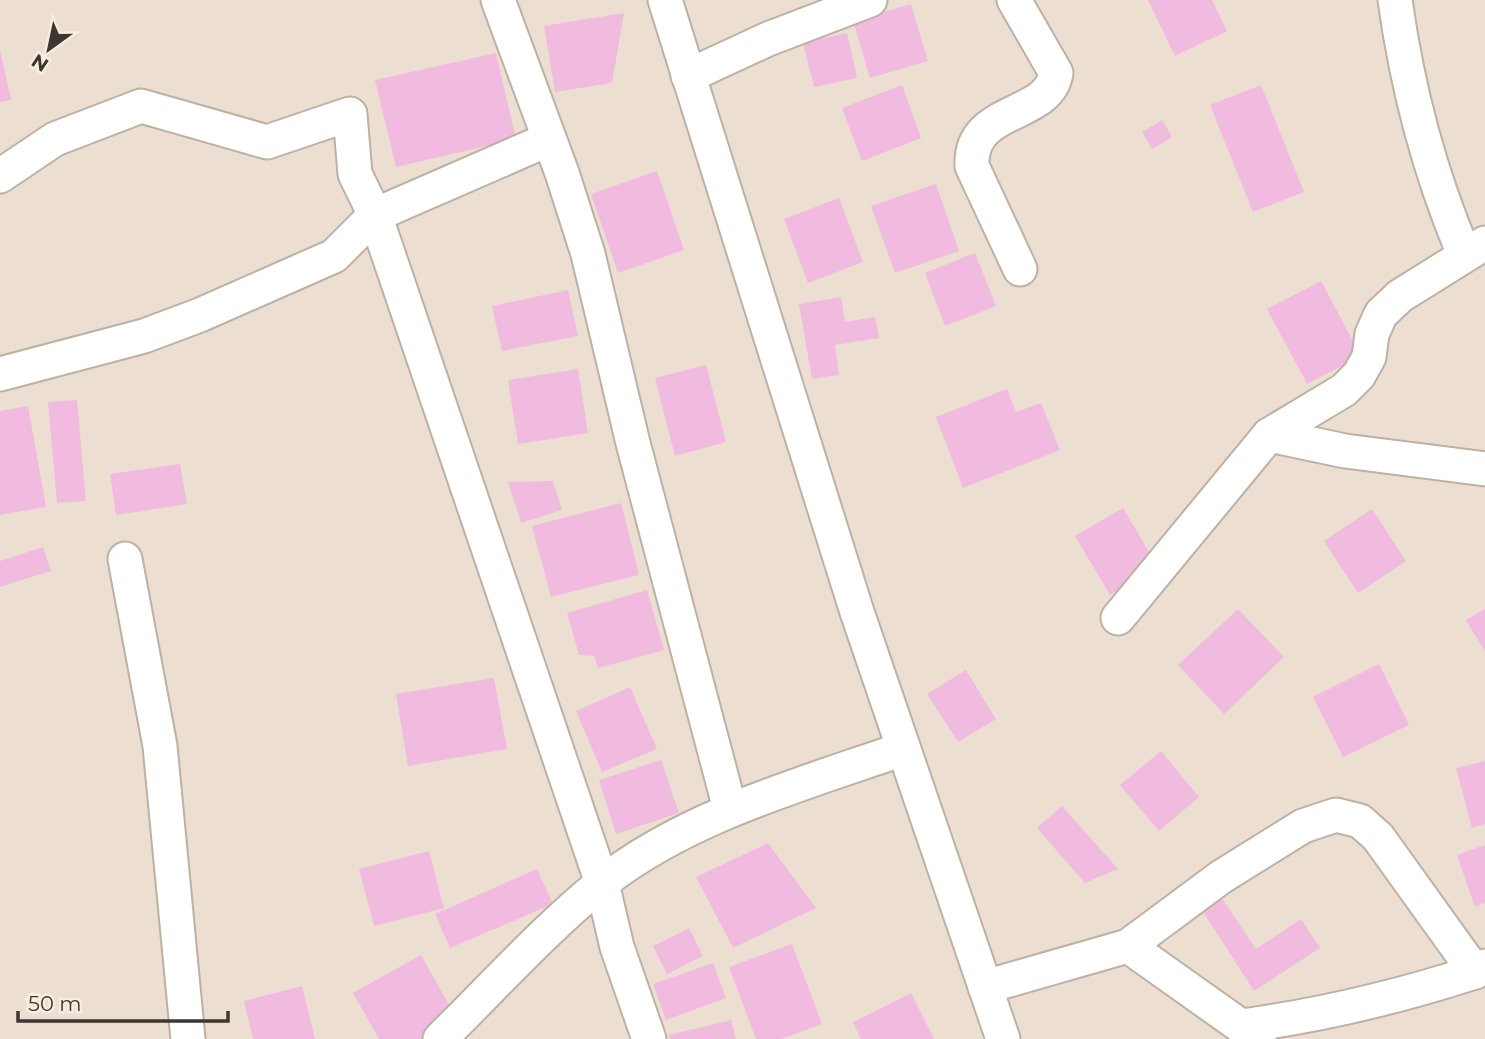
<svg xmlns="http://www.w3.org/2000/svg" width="1485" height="1039" viewBox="0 0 1485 1039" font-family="Montserrat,sans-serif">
	<rect width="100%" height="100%" fill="#ecdfd2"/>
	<g fill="#f0bbde">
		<path d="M 1148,0 L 1212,0 L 1227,31 L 1175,56 Z"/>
		<path d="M 911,4 L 928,61 L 870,78 L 853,21 Z"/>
		<path d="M 624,13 L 612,83 L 555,92 L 544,26 Z"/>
		<path d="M 847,33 L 857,78 L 814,87 L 803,43 Z"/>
		<path d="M 0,50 L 11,100 L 0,102 Z"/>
		<path d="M 496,53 L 516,139 L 396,167 L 375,80 Z"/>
		<path d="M 902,85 L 921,138 L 862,161 L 842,108 Z"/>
		<path d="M 1261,85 L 1304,192 L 1253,212 L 1210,105 Z"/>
		<path d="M 1162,120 L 1172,137 L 1152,149 L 1142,132 Z"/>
		<path d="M 657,171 L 684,250 L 618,273 L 591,194 Z"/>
		<path d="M 936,184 L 959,251 L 895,273 L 871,206 Z"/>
		<path d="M 839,198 L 863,262 L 808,283 L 784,219 Z"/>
		<path d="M 975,253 L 996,306 L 945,326 L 925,273 Z"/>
		<path d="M 1321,281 L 1361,356 L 1307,384 L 1267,309 Z"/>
		<path d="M 568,290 L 578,336 L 502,351 L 492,306 Z"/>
		<path d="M 841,297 L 845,322 L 875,317 L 879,338 L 835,345 L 839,375 L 812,379 L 799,304 Z"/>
		<path d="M 706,365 L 726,442 L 675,456 L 655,378 Z"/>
		<path d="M 578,369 L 588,433 L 518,444 L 508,380 Z"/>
		<path d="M 1007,389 L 1016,412 L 1041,403 L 1060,450 L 963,488 L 936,417 Z"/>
		<path d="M 77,400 L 86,501 L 57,503 L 48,402 Z"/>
		<path d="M 28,406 L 46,507 L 0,515 L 0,411 Z"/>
		<path d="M 180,464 L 187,504 L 116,515 L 110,474 Z"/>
		<path d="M 553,481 L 562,510 L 521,523 L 508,482 Z"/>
		<path d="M 621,503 L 639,575 L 551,597 L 532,526 Z"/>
		<path d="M 1123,508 L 1158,567 L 1110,595 L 1075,536 Z"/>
		<path d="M 1372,509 L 1406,561 L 1358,593 L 1324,541 Z"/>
		<path d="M 43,547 L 51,571 L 0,587 L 0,561 Z"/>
		<path d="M 647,590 L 664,650 L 598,668 L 594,656 L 579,655 L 567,613 Z"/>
		<path d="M 1238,609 L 1284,657 L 1224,714 L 1178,665 Z"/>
		<path d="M 1485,609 L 1485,652 L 1466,620 Z"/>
		<path d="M 1379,664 L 1409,725 L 1343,757 L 1313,697 Z"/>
		<path d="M 966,670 L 996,719 L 958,742 L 927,694 Z"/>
		<path d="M 494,678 L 507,749 L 408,766 L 396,694 Z"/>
		<path d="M 630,687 L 657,749 L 602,772 L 576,711 Z"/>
		<path d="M 1161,751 L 1199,797 L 1159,831 L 1120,785 Z"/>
		<path d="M 661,760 L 679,813 L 616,834 L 599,780 Z"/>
		<path d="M 1485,761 L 1485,824 L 1472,828 L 1456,768 Z"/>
		<path d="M 1062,806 L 1118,869 L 1085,883 L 1037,828 Z"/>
		<path d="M 768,843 L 816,908 L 733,948 L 696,877 Z"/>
		<path d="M 1485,845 L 1485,903 L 1475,907 L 1457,855 Z"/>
		<path d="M 429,851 L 444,908 L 374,926 L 359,869 Z"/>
		<path d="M 537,869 L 553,904 L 450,948 L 435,914 Z"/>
		<path d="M 1222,898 L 1256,949 L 1301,919 L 1320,948 L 1254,991 L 1198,904 Z"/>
		<path d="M 689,928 L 703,956 L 667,974 L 653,946 Z"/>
		<path d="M 792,944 L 822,1024 L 781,1039 L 756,1039 L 729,967 Z"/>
		<path d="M 421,955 L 457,1019 L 422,1039 L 379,1039 L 353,993 Z"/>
		<path d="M 713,963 L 726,998 L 666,1020 L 653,984 Z"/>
		<path d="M 302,986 L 315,1039 L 253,1039 L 244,1001 Z"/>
		<path d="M 911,993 L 934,1039 L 861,1039 L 853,1022 Z"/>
		<path d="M 731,1020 L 736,1039 L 670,1039 L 669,1035 Z"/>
	</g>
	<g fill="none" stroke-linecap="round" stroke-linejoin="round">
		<g stroke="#bcb1a4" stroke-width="37">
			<g id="street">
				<path d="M 498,0 L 562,173 L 588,254 L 633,443 L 730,809"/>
				<path d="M 665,0 L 857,612 L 1003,1039"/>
				<path d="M 1014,0 L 1056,73 C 1049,119 969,106 972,166 L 1020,269"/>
				<path d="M 1395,0 C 1407,86 1430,174 1464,254"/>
				<path d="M 688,76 L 768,39 L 870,0"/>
				<path d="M 0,176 L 55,139 L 141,106 L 267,142 L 350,114 L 355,174 L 375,215 L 602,883 L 617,947 L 649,1039"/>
				<path d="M 0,374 L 144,336 L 200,315 L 334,256 L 375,215 L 547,140"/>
				<path d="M 1269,435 L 1345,451 L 1485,469"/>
				<path d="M 125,559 L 160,746 L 188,1039"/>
				<path d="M 1118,618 L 1269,435 L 1344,390 L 1359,375 L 1369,357 L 1372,334 L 1381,314 L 1400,296 L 1485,243"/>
				<path d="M 1128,946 L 1259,1039"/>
				<path d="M 985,987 L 1128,946 L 1221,877 L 1303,826 L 1336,815 L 1360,821 L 1378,837 L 1475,972 L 1485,966"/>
				<path d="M 1242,1026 C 1322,1015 1398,997 1475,972"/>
				<path d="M 440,1039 C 493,987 544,930 602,883 C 687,816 802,784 903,749"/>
			</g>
		</g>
		<use href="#street" stroke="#fff" stroke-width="33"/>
	</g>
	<g transform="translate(49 49) rotate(213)" stroke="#f9eddf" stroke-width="5" paint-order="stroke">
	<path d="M0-5L12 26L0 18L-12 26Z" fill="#3b3731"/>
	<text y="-10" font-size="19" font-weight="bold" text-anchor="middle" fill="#3b3731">N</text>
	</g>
	<path d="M18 1011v10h210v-10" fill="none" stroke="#3b3731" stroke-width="3.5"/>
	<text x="28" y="1011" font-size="21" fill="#3b3731" stroke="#f9eddf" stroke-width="5" paint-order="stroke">50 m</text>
</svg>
